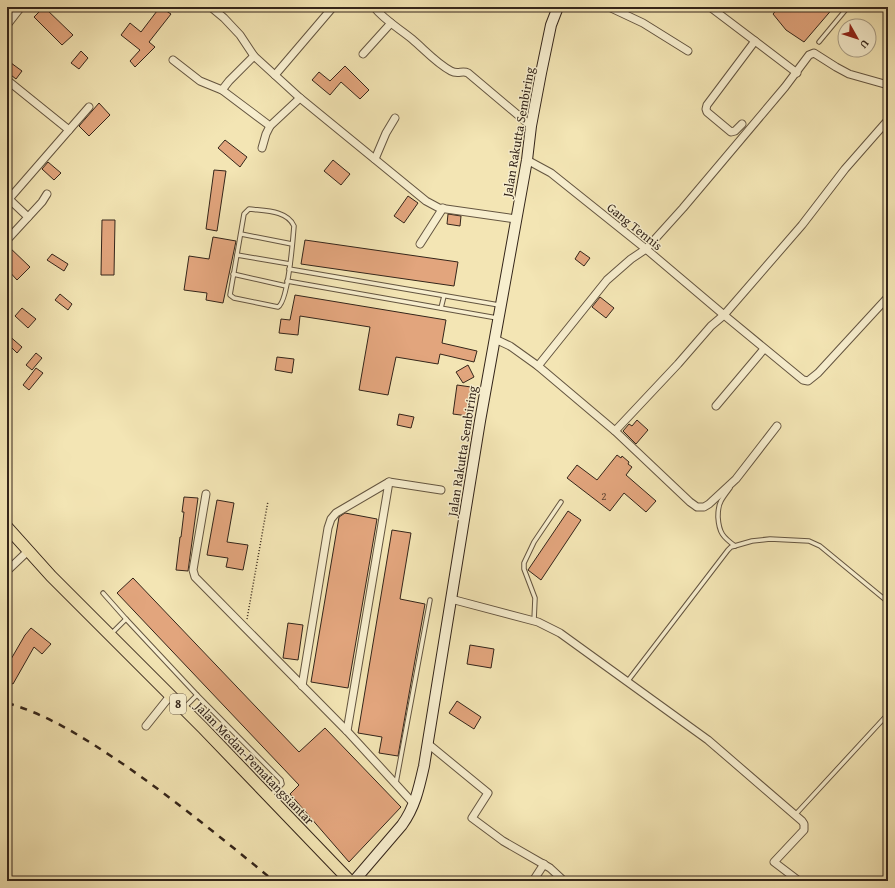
<svg xmlns="http://www.w3.org/2000/svg" width="895" height="888" viewBox="0 0 895 888" font-family="'Gentium Book Plus',serif">
	<rect width="100%" height="100%" fill="#f3e5b4"/>
	<filter id="stains"><feTurbulence type="fractalNoise" baseFrequency=".005" numOctaves="4"/><feColorMatrix values="0 0 0 0 .2 0 0 0 0 .09 0 0 0 0 .02 0 0 0 .5 -.17"/></filter>
	<radialGradient id="worn" r=".72"><stop offset=".6" stop-color="#630" stop-opacity="0"/><stop offset="1" stop-color="#630" stop-opacity=".3"/></radialGradient>
	<g fill="#e2a57d" stroke="#34251a">
		<path d="M 44,7 L 73,35 L 62,45 L 34,17 Z"/>
		<path d="M 160,7 L 171,14 L 149,42 L 155,47 L 135,67 L 130,61 L 140,50 L 121,35 L 130,23 L 141,32 Z"/>
		<path d="M 779,7 L 834,7 L 804,42 L 786,30 L 773,14 Z"/>
		<path d="M 81,51 L 88,58 L 79,69 L 71,63 Z"/>
		<path d="M 7,60 L 22,71 L 16,79 L 7,72 Z"/>
		<path d="M 345,66 L 369,90 L 360,99 L 341,82 L 330,95 L 312,80 L 319,72 L 330,81 Z"/>
		<path d="M 99,103 L 110,115 L 89,136 L 79,126 Z"/>
		<path d="M 225,140 L 247,157 L 240,167 L 218,148 Z"/>
		<path d="M 333,160 L 350,174 L 341,185 L 324,171 Z"/>
		<path d="M 48,162 L 61,173 L 54,180 L 42,169 Z"/>
		<path d="M 214,170 L 226,171 L 217,231 L 206,229 Z"/>
		<path d="M 408,196 L 418,203 L 404,223 L 394,216 Z"/>
		<path d="M 448,214 L 461,216 L 460,226 L 447,224 Z"/>
		<path d="M 102,220 L 115,220 L 114,275 L 101,275 Z"/>
		<path d="M 213,237 L 236,241 L 223,303 L 206,300 L 207,293 L 184,290 L 189,256 L 209,259 Z"/>
		<path d="M 305,240 L 458,262 L 454,286 L 301,264 Z"/>
		<path d="M 7,245 L 30,267 L 17,280 L 7,269 Z"/>
		<path d="M 580,251 L 590,258 L 584,266 L 575,259 Z"/>
		<path d="M 52,254 L 68,264 L 64,271 L 47,260 Z"/>
		<path d="M 60,294 L 72,304 L 68,310 L 55,300 Z"/>
		<path d="M 295,295 L 446,320 L 442,343 L 477,351 L 474,362 L 440,354 L 438,364 L 396,357 L 388,395 L 359,390 L 370,327 L 300,316 L 298,335 L 279,333 L 281,319 L 290,320 Z"/>
		<path d="M 600,297 L 614,308 L 606,318 L 592,307 Z"/>
		<path d="M 22,308 L 36,319 L 28,328 L 15,316 Z"/>
		<path d="M 7,334 L 22,347 L 17,353 L 7,343 Z"/>
		<path d="M 36,353 L 42,358 L 32,370 L 26,365 Z"/>
		<path d="M 277,357 L 294,359 L 292,373 L 275,370 Z"/>
		<path d="M 468,365 L 474,377 L 463,383 L 456,372 Z"/>
		<path d="M 36,368 L 43,373 L 29,390 L 23,385 Z"/>
		<path d="M 457,385 L 471,387 L 468,416 L 453,414 Z"/>
		<path d="M 399,414 L 414,417 L 411,428 L 397,425 Z"/>
		<path d="M 637,420 L 648,430 L 636,444 L 623,431 L 629,424 L 632,426 Z"/>
		<path d="M 617,455 L 621,458 L 622,456 L 629,462 L 628,464 L 632,467 L 626,475 L 656,501 L 646,512 L 624,493 L 610,511 L 567,478 L 577,465 L 597,480 Z"/>
		<path d="M 184,497 L 198,498 L 188,571 L 176,570 L 180,537 L 181,537 L 184,512 L 182,512 Z"/>
		<path d="M 217,500 L 234,503 L 227,542 L 248,545 L 243,570 L 226,567 L 228,558 L 207,555 Z"/>
		<path d="M 568,511 L 581,520 L 541,580 L 528,570 Z"/>
		<path d="M 345,513 L 377,519 L 348,688 L 311,682 L 339,517 Z"/>
		<path d="M 392,530 L 411,533 L 400,599 L 425,604 L 398,756 L 379,753 L 382,737 L 358,733 Z"/>
		<path d="M 133,578 L 299,752 L 325,728 L 401,807 L 349,862 L 290,794 L 299,785 L 117,593 Z"/>
		<path d="M 288,623 L 303,625 L 298,660 L 283,658 Z"/>
		<path d="M 31,628 L 51,644 L 42,654 L 34,647 L 13,684 L 7,681 L 7,666 L 25,635 Z"/>
		<path d="M 470,645 L 494,649 L 491,668 L 467,664 Z"/>
		<path d="M 457,701 L 481,717 L 474,729 L 449,713 Z"/>
	</g>
	<g fill="none" stroke-linecap="round" stroke-linejoin="round">
		<g stroke="#645540" stroke-width="5.5">
			<g id="service">
				<path d="M 819,42 L 848,7"/>
				<path d="M 249,209 C 264,211 287,210 294,226 C 293,239 288,302 278,307 L 234,298 L 230,295 L 244,214 Z"/>
				<path d="M 241,234 L 292,244"/>
				<path d="M 237,255 L 290,264"/>
				<path d="M 289,269 L 499,305"/>
				<path d="M 233,274 L 286,286"/>
				<path d="M 287,281 L 497,318"/>
				<path d="M 441,308 L 444,296"/>
				<path d="M 730,488 C 727,492 723,497 721,501 C 718,506 718,511 718,517 C 719,533 723,537 735,546"/>
				<path d="M 103,593 L 126,619"/>
				<path d="M 534,621 L 535,598 L 524,569 L 524,563 L 534,542 L 561,502"/>
				<path d="M 111,634 L 126,619 L 197,695 L 281,780 L 282,784 L 270,796"/>
				<path d="M 627,682 L 728,550 L 731,547 L 752,541 L 770,539 L 809,541 L 820,546 L 888,602"/>
				<path d="M 185,707 L 197,695"/>
				<path d="M 396,783 L 430,600"/>
				<path d="M 795,815 L 888,714"/>
			</g>
		</g>
		<g stroke="#645540" stroke-width="9">
			<g id="minor">
				<path d="M 374,7 C 384,20 400,29 412,39 C 425,50 436,63 451,71 C 458,75 462,70 468,73 L 531,126"/>
				<path d="M 609,7 L 643,23 L 688,51"/>
				<path d="M 710,7 L 797,73"/>
				<path d="M 212,8 L 224,18 L 240,35 L 254,56 L 300,98 L 426,201 L 439,208 L 516,219"/>
				<path d="M 7,25 L 21,7"/>
				<path d="M 363,54 L 391,23"/>
				<path d="M 173,60 L 200,81 L 222,90 L 270,126 L 300,98"/>
				<path d="M 275,75 L 333,7"/>
				<path d="M 7,80 L 69,130"/>
				<path d="M 222,90 L 229,81 L 254,56"/>
				<path d="M 742,124 L 735,131 L 731,132 L 707,112 L 706,109 L 707,105 L 755,41"/>
				<path d="M 262,148 L 266,134 L 270,126"/>
				<path d="M 375,159 L 386,133 L 395,118"/>
				<path d="M 527,160 L 551,173 L 646,249 L 724,315 L 802,225 L 845,169 L 888,120"/>
				<path d="M 9,199 L 89,107"/>
				<path d="M 7,200 L 9,199 L 28,217"/>
				<path d="M 7,240 L 42,202 L 47,194"/>
				<path d="M 420,244 L 443,208"/>
				<path d="M 495,339 L 510,346 L 538,366 L 615,431 L 690,502 L 697,507 L 704,507 L 709,504 L 736,479 L 777,426"/>
				<path d="M 538,366 L 607,280 L 631,259 L 646,249 L 683,208 L 785,87 L 809,55 L 814,53 L 836,67 L 849,74 L 888,85"/>
				<path d="M 716,406 L 764,349"/>
				<path d="M 615,431 L 678,364 L 711,326 L 724,315 L 803,380 L 808,381 L 818,373 L 888,297"/>
				<path d="M 389,482 L 441,490"/>
				<path d="M 206,494 L 193,570 L 195,577 L 347,731 L 414,804"/>
				<path d="M 7,571 L 28,551"/>
				<path d="M 451,599 L 538,622 L 560,633 L 708,740 L 802,821 L 804,824 L 804,830 L 774,862 L 799,881"/>
				<path d="M 302,686 L 328,528 L 331,519 L 336,513 L 389,482 L 347,731"/>
				<path d="M 146,726 L 170,696"/>
				<path d="M 427,743 L 488,793 L 472,818 L 503,841 L 550,868 L 564,881"/>
				<path d="M 533,881 L 544,864"/>
			</g>
		</g>
		<g stroke="#34251a" stroke-width="12">
			<path id="secondary" d="M 354,881 L 402,825 C 415,807 419,788 424,766 L 480,421 L 527,160 L 531,126 L 541,73 L 551,25 L 558,7"/>
		</g>
		<g stroke="#34251a" stroke-width="13">
			<path id="trunk" d="M 7,527 L 51,576 L 203,728 L 350,881"/>
		</g>
		<path stroke="#34251a" stroke-width="1.5" stroke-dasharray="1 2" stroke-linecap="butt" d="M 247,619 L 268,501"/>
		<use href="#service" stroke="#f7eece" stroke-width="3.5"/>
		<use href="#minor" stroke="#f7eece" stroke-width="7"/>
		<use href="#secondary" stroke="#f7eece" stroke-width="10"/>
		<use href="#trunk" stroke="#f3e5b4" stroke-width="11"/>
		<path stroke="#34251a" stroke-width="2.5" stroke-dasharray="7 7" stroke-linecap="butt" d="M 7,703 C 49,715 84,738 120,762 C 174,799 224,840 274,881"/>
	</g>
	<g text-anchor="middle" stroke-width="3" stroke-linejoin="round" paint-order="stroke">
		<g font-size="11" fill="#604533">
			<text x="604" y="500">2</text>
		</g>
		<rect fill="#f7eece" stroke="#6e6150" stroke-width="1" x="170" y="694" width="16" height="20" rx="3"/>
		<g font-size="12" font-weight="bold" fill="#34251a">
			<text x="178" y="708">8</text>
		</g>
		<g font-size="13" fill="#34251a" stroke="#f7eece">
			<text transform="translate(518 132) rotate(-80)" y="5">Jalan Rakutta Sembiring</text>
			<text transform="translate(635 226) rotate(39)" y="5">Gang Tennis</text>
			<text transform="translate(462 451) rotate(-81)" y="5">Jalan Rakutta Sembiring</text>
			<text transform="translate(255 763) rotate(46)" y="5">Jalan Medan-Pematangsiantar</text>
		</g>
	</g>
	<rect width="895" height="888" fill="none" stroke="#f3e5b4" stroke-width="24"/>
	<rect x="8" y="8" width="879" height="872" fill="none" stroke="#34251a" stroke-width="2"/>
	<rect x="12" y="12" width="871" height="864" fill="none" stroke="#34251a"/>
	<g transform="translate(857 38) rotate(129)"><circle r="19" fill="#f7eece" stroke="#a99e86"/>
	<path d="M0-3L7 15L0 10L-7 15Z" fill="#8f2418"/>
	<text y="-6" font-size="11" font-weight="bold" text-anchor="middle" fill="#34251a">U</text>
	</g>
	<rect width="100%" height="100%" filter="url(#stains)"/>
	<rect width="100%" height="100%" fill="url(#worn)"/>
</svg>
